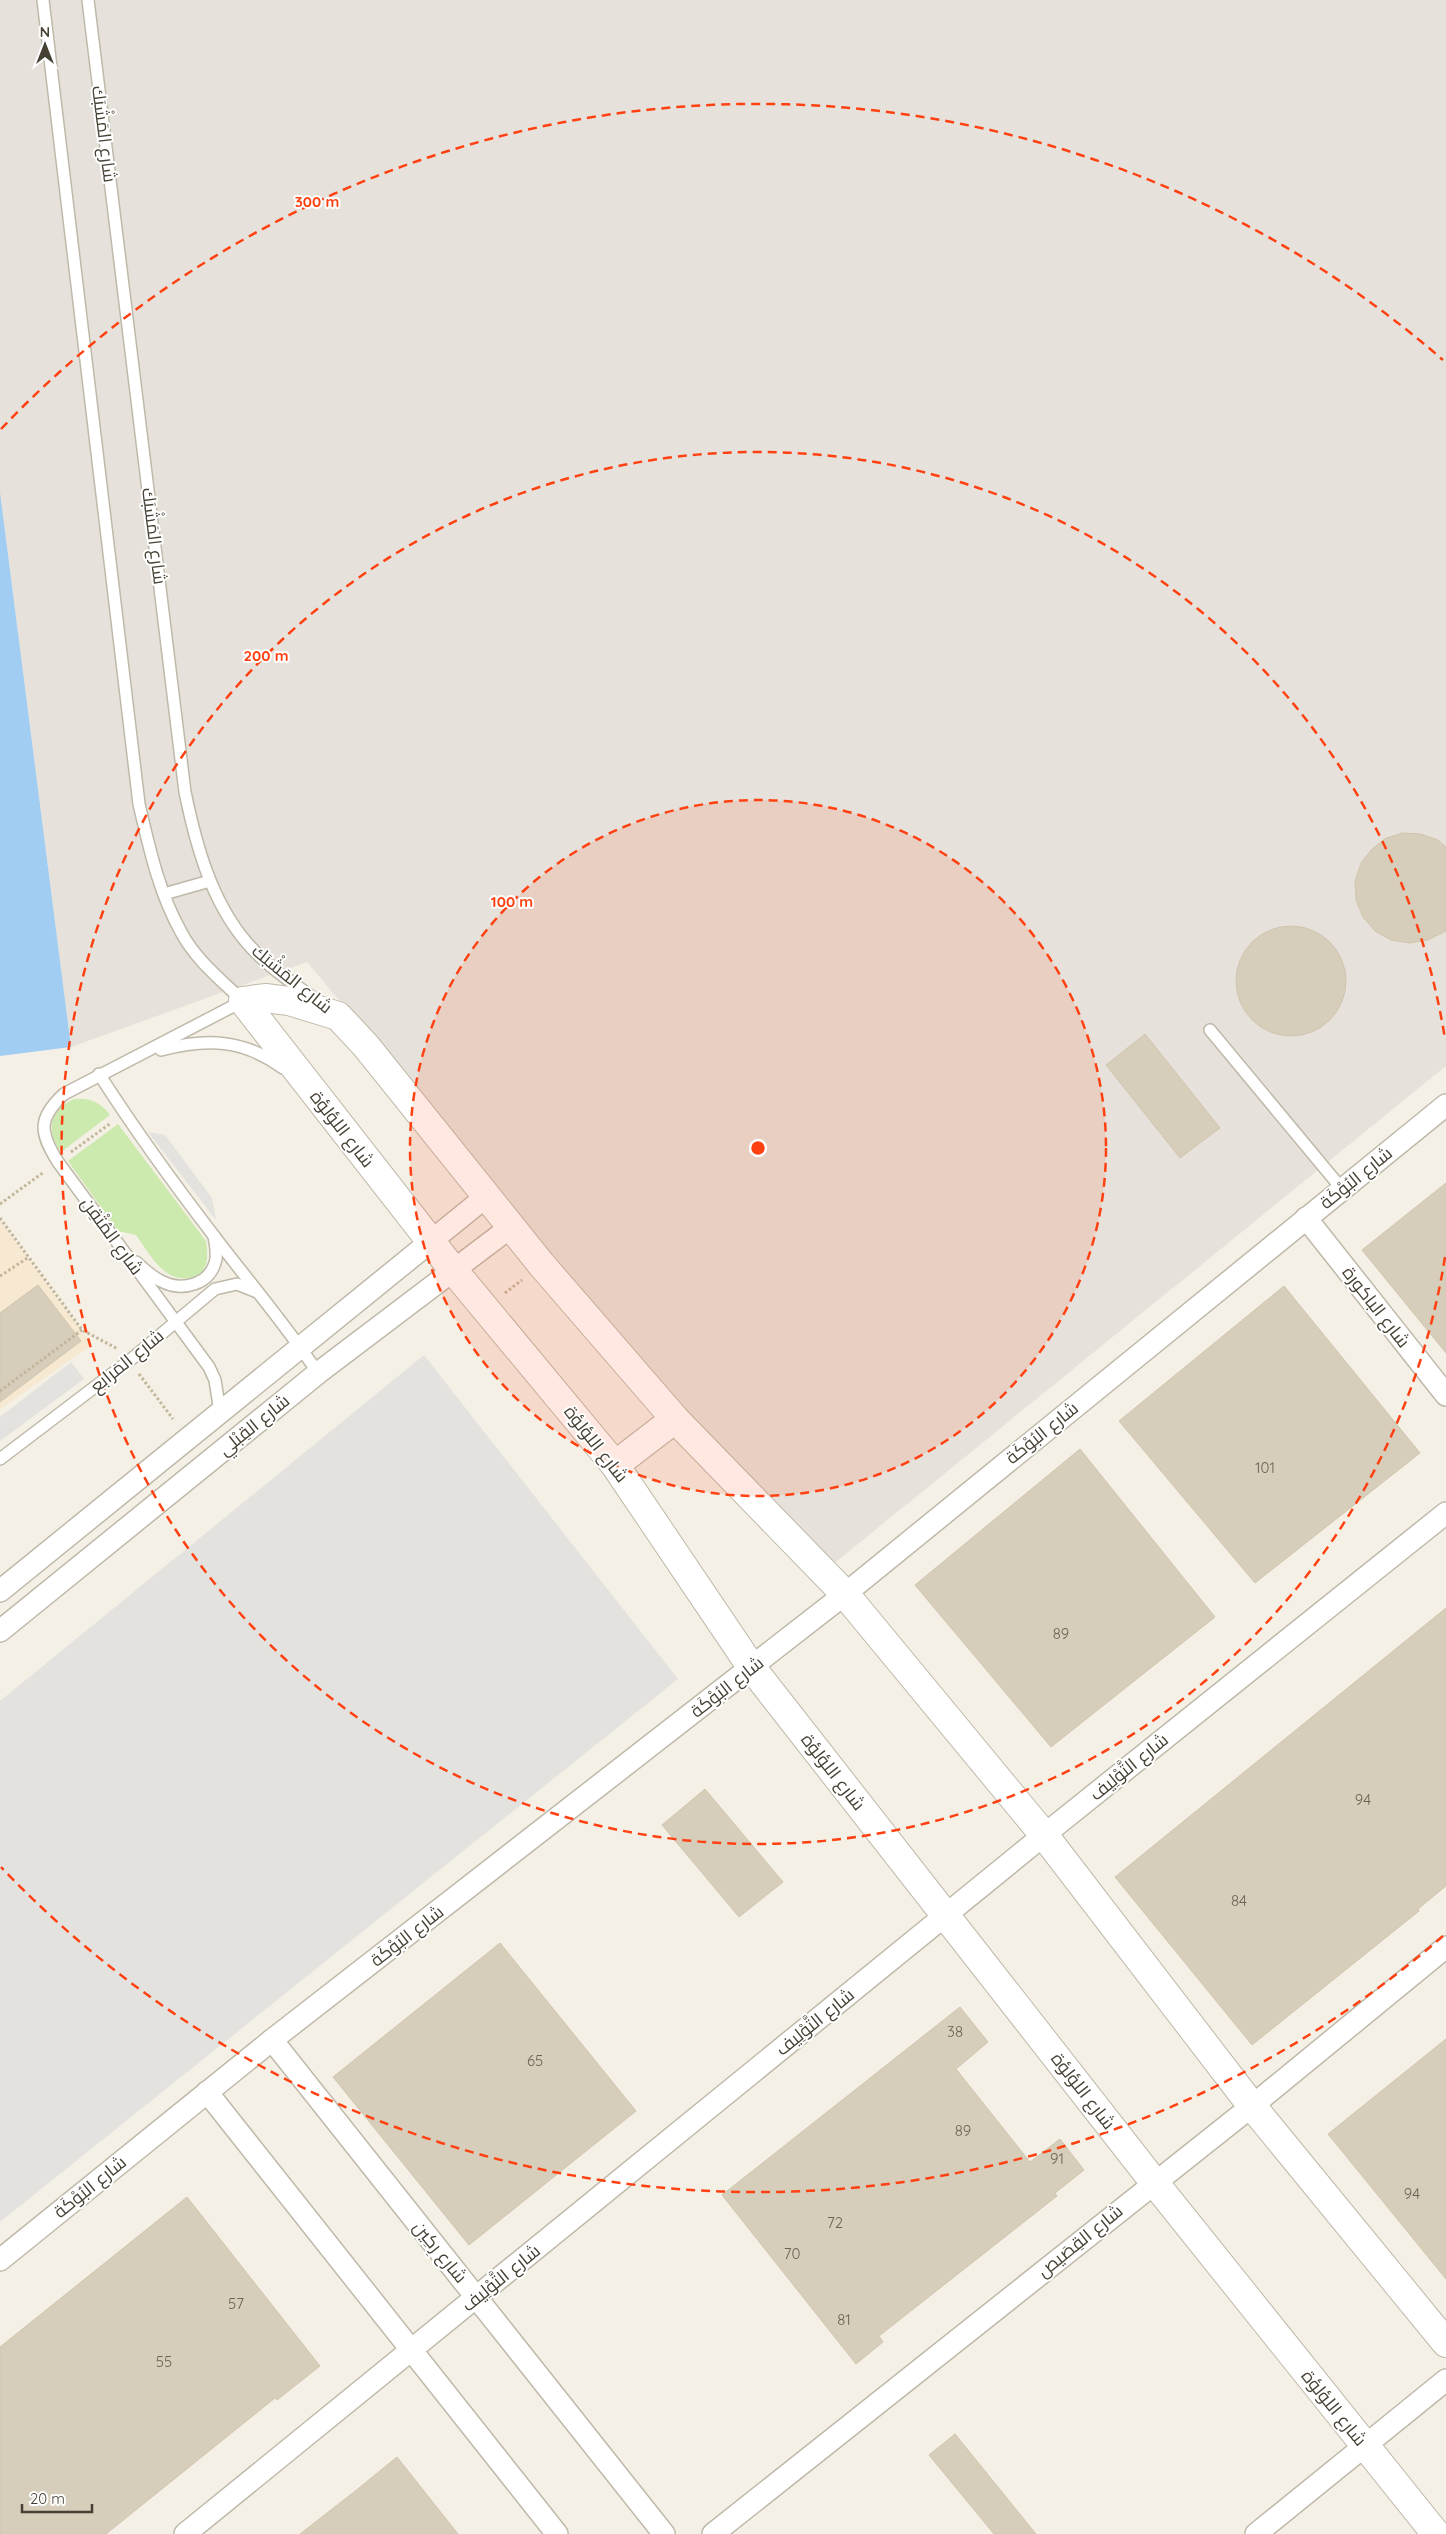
<svg xmlns="http://www.w3.org/2000/svg" width="1446" height="2534" viewBox="0 0 1446 2534" font-family="Quicksand,Cairo,sans-serif">
	<rect width="100%" height="100%" fill="#f4f0e6"/>
	<path fill="#f6e8d1" d="M 0,1220 L 92,1345 L 0,1409 Z"/>
	<path fill="#e6e2db" d="M 0,0 L 1446,0 L 1446,1066 L 821,1574 L 307,962 L 71,1047 L 0,492 Z"/>
	<g fill="#cce9ae">
		<path d="M 74,1099 C 91,1098 100,1102 110,1115 L 61,1152 C 45,1130 50,1110 74,1099 Z"/>
		<path d="M 118,1124 L 206,1241 C 207,1248 208,1256 206,1264 C 201,1284 174,1281 162,1269 C 152,1260 144,1246 136,1235 L 118,1231 L 68,1161 Z"/>
	</g>
	<g fill="#e4e2de">
		<path d="M 148,1132 L 165,1135 L 212,1198 L 216,1220 Z"/>
		<path d="M 424,1355 L 678,1679 L 0,2222 L 0,1701 Z"/>
		<path d="M 71,1362 L 84,1379 L 0,1441 L 0,1417 Z"/>
	</g>
	<path fill="#a1cdf2" d="M 0,492 L 71,1047 L 0,1056 Z"/>
	<g fill="#d6cdbb" stroke="#d1c5ae">
		<path d="M 1403,833 L 1421,834 L 1438,840 L 1446,847 L 1446,931 L 1428,940 L 1410,943 L 1391,940 L 1375,931 L 1363,917 L 1356,900 L 1355,881 L 1361,863 L 1372,849 L 1386,838 Z"/>
		<circle cx="1291" cy="981" r="55"/>
		<path d="M 1145,1034 L 1220,1128 L 1180,1158 L 1106,1065 Z"/>
		<path d="M 1446,1183 L 1446,1353 L 1362,1250 Z"/>
		<path d="M 38,1285 L 81,1341 L 0,1402 L 0,1313 Z"/>
		<path d="M 1284,1286 L 1420,1453 L 1255,1583 L 1119,1421 Z"/>
		<path d="M 1080,1449 L 1215,1617 L 1051,1747 L 915,1585 Z"/>
		<path d="M 1446,1608 L 1446,1886 L 1418,1909 L 1419,1911 L 1252,2045 L 1115,1877 Z"/>
		<path d="M 705,1789 L 783,1882 L 739,1917 L 662,1825 Z"/>
		<path d="M 500,1943 L 636,2111 L 469,2245 L 333,2077 Z"/>
		<path d="M 960,2007 L 988,2042 L 956,2069 L 1030,2162 L 1060,2139 L 1084,2170 L 1055,2193 L 1057,2196 L 879,2336 L 883,2342 L 856,2364 L 722,2195 Z"/>
		<path d="M 1446,2039 L 1446,2279 L 1328,2134 Z"/>
		<path d="M 187,2197 L 320,2366 L 277,2400 L 275,2398 L 106,2534 L 0,2534 L 0,2347 Z"/>
		<path d="M 955,2434 L 1036,2534 L 994,2534 L 929,2455 Z"/>
		<path d="M 397,2457 L 458,2534 L 300,2534 L 354,2492 Z"/>
	</g>
	<g fill="none" stroke-linecap="round" stroke-linejoin="round">
		<g stroke="#bfb9a9" stroke-width="14">
			<g id="service">
				<path d="M 43,0 L 139,804 C 149,847 159,893 181,932 C 195,959 221,980 243,1001 L 64,1094 C 38,1118 39,1132 58,1162 L 209,1367 L 215,1380 L 220,1412"/>
				<path d="M 88,0 L 185,792 C 196,845 211,901 247,943 C 266,965 291,982 315,999"/>
				<path d="M 164,894 L 210,881"/>
				<path d="M 1210,1030 L 1342,1189"/>
				<path d="M 161,1050 C 207,1038 243,1039 283,1068"/>
				<path d="M 99,1074 C 135,1130 174,1184 214,1236 C 249,1282 286,1325 318,1373"/>
				<path d="M 136,1262 C 144,1269 152,1277 161,1281 C 182,1292 211,1285 216,1259 C 217,1251 215,1243 214,1236"/>
				<path d="M 0,1459 L 129,1361 L 215,1289 L 237,1284 L 257,1292"/>
			</g>
		</g>
		<g stroke="#bfb9a9" stroke-width="24">
			<g id="minor">
				<path d="M 1306,1218 L 1446,1395"/>
				<path d="M 0,1591 L 488,1195"/>
				<path d="M 0,1631 L 318,1373 L 512,1226"/>
				<path d="M 272,2040 L 664,2534"/>
				<path d="M 207,2092 L 557,2534"/>
				<path d="M 0,2260 L 272,2040 L 845,1594 L 1446,1105"/>
				<path d="M 185,2534 L 1044,1835 L 1446,1513"/>
				<path d="M 713,2534 L 1252,2106 L 1446,1947"/>
				<path d="M 1256,2534 L 1446,2380"/>
			</g>
		</g>
		<g stroke="#bfb9a9" stroke-width="30">
			<g id="tertiary">
				<path d="M 243,1001 L 454,1271 L 615,1465 L 752,1668 L 1154,2182 L 1436,2534"/>
				<path d="M 243,1001 L 265,998 L 289,1001 L 338,1016 L 366,1046 L 541,1264 L 675,1419 L 845,1594 L 1044,1835 L 1252,2106 L 1446,2343"/>
				<path d="M 615,1465 L 675,1419"/>
			</g>
		</g>
		<g stroke="#c2b599" stroke-width="3" stroke-dasharray="2.5 2.5" stroke-linecap="butt">
			<path d="M 71,1152 L 111,1123"/>
			<path d="M 0,1204 L 44,1172"/>
			<path d="M 0,1218 L 82,1330 L 118,1349"/>
			<path d="M 0,1276 L 29,1257"/>
			<path d="M 505,1293 L 522,1280"/>
			<path d="M 139,1374 L 173,1419"/>
			<path d="M 0,1391 L 82,1330"/>
		</g>
		<use href="#service" stroke="#fff" stroke-width="11"/>
		<use href="#minor" stroke="#fff" stroke-width="21"/>
		<use href="#tertiary" stroke="#fff" stroke-width="28"/>
	</g>
	<circle cx="758" cy="1148" r="348" fill="#ff4112" fill-opacity=".12"/>
	<g fill="none" stroke="#ff4112" stroke-width="2.5" stroke-dasharray="9 6">
		<circle cx="758" cy="1148" r="348"/>
		<path d="M1445 1257A696 696 0 1 1 1445 1039"/>
		<path d="M1443 1936A1044 1044 0 0 1 1 1867M1 429A1044 1044 0 0 1 1443 360"/>
	</g>
	<g text-anchor="middle" stroke-width="4" stroke-linejoin="round" paint-order="stroke">
		<g font-size="15" fill="#6b6456">
			<text x="1265" y="1473">101</text>
			<text x="1061" y="1639">89</text>
			<text x="1363" y="1805">94</text>
			<text x="1239" y="1906">84</text>
			<text x="955" y="2037">38</text>
			<text x="535" y="2066">65</text>
			<text x="963" y="2136">89</text>
			<text x="1057" y="2164">91</text>
			<text x="1412" y="2199">94</text>
			<text x="835" y="2228">72</text>
			<text x="792" y="2259">70</text>
			<text x="236" y="2309">57</text>
			<text x="844" y="2325">81</text>
			<text x="164" y="2367">55</text>
		</g>
		<g font-size="18" fill="#474135" stroke="#fff">
			<text transform="translate(104 134) rotate(83)" y="6">شارع المَشْبَك</text>
			<text transform="translate(154 536) rotate(83)" y="6">شارع المَشْبَك</text>
			<text transform="translate(292 979) rotate(39)" y="6">شارع المَشْبَك</text>
			<text transform="translate(342 1129) rotate(52)" y="6">شارع اللؤلؤة</text>
			<text transform="translate(1356 1178) rotate(-39)" y="6">شارع البُوْكَة</text>
			<text transform="translate(112 1236) rotate(54)" y="6">شارع المُتْقِن</text>
			<text transform="translate(1376 1307) rotate(52)" y="6">شارع الباكورة</text>
			<text transform="translate(127 1361) rotate(-39)" y="6">شارع المَرابع</text>
			<text transform="translate(254 1425) rotate(-39)" y="6">شارع القِبْلي</text>
			<text transform="translate(1042 1433) rotate(-39)" y="6">شارع البُوْكَة</text>
			<text transform="translate(596 1444) rotate(52)" y="6">شارع اللؤلؤة</text>
			<text transform="translate(727 1687) rotate(-38)" y="6">شارع البُوْكَة</text>
			<text transform="translate(1129 1767) rotate(-39)" y="6">شارع التَّوْلِيف</text>
			<text transform="translate(833 1772) rotate(52)" y="6">شارع اللؤلؤة</text>
			<text transform="translate(407 1936) rotate(-38)" y="6">شارع البُوْكَة</text>
			<text transform="translate(815 2022) rotate(-39)" y="6">شارع التَّوْلِيف</text>
			<text transform="translate(1083 2091) rotate(52)" y="6">شارع اللؤلؤة</text>
			<text transform="translate(90 2187) rotate(-39)" y="6">شارع البُوْكَة</text>
			<text transform="translate(1080 2241) rotate(-39)" y="6">شارع القِصَيص</text>
			<text transform="translate(440 2252) rotate(51)" y="6">شارع رِكِين</text>
			<text transform="translate(501 2278) rotate(-39)" y="6">شارع التَّوْلِيف</text>
			<text transform="translate(1334 2408) rotate(51)" y="6">شارع اللؤلؤة</text>
		</g>
	</g>
	<circle cx="758" cy="1148" r="8" fill="#ff4112" stroke="#fff" stroke-width="2.5"/>
	<g font-size="15" text-anchor="middle" font-weight="bold" fill="#ff4112" stroke="#fff" stroke-width="4" stroke-linejoin="round" paint-order="stroke">
		<text x="317" y="207">300 m</text>
		<text x="266" y="661">200 m</text>
		<text x="512" y="907">100 m</text>
	</g>
	<g transform="translate(45 45)" stroke="#ffffff" stroke-width="4" paint-order="stroke">
	<path d="M0-4L9 19L0 12L-9 19Z" fill="#474135"/>
	<text y="-8" font-size="14" font-weight="bold" text-anchor="middle" fill="#474135">N</text>
	</g>
	<path d="M22 2504v8h70v-8" fill="none" stroke="#474135" stroke-width="2.5"/>
	<text x="30" y="2504" font-size="15" fill="#474135" stroke="#ffffff" stroke-width="4" paint-order="stroke">20 m</text>
</svg>
